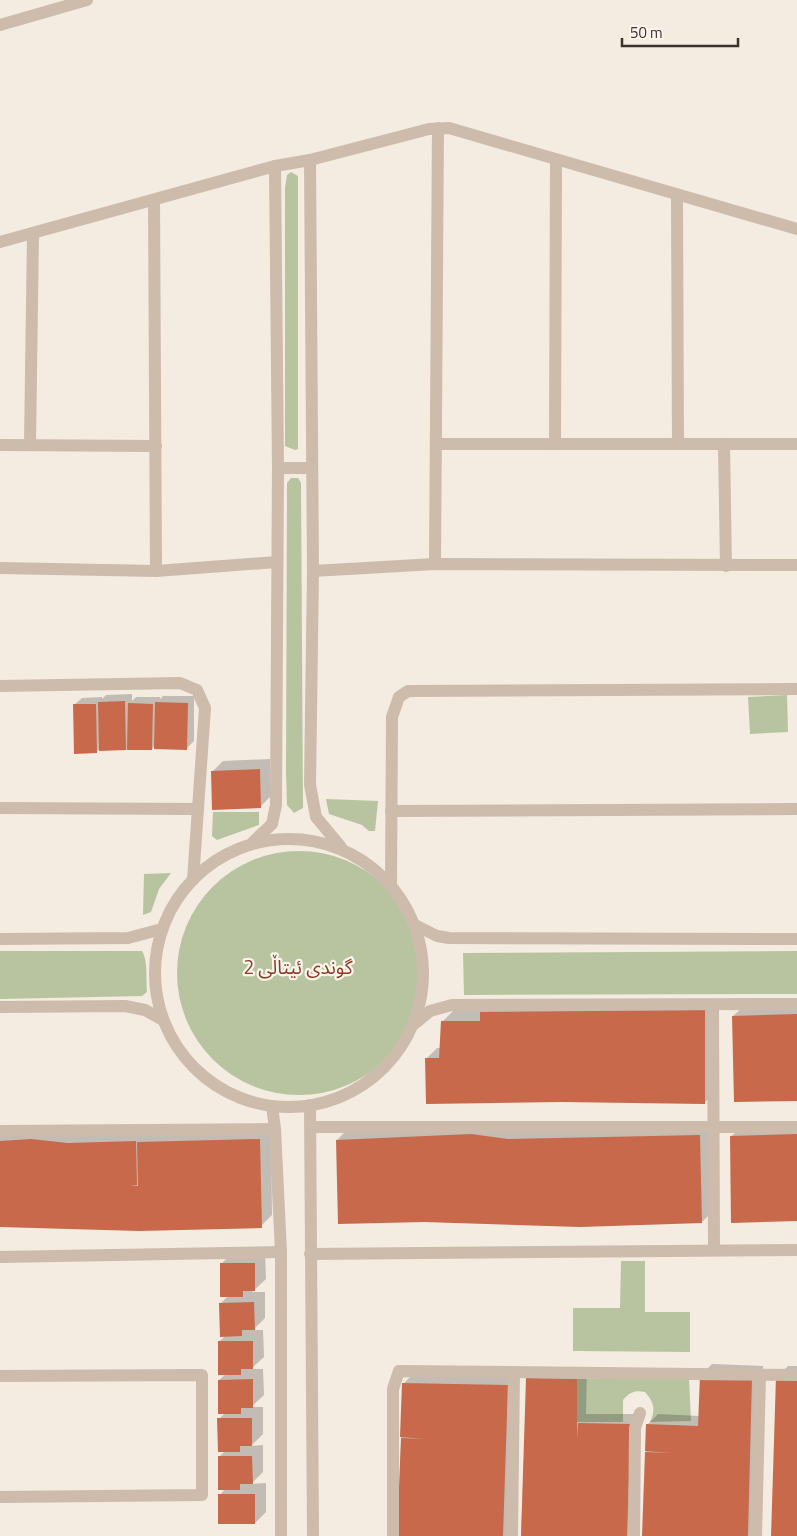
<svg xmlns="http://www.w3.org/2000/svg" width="797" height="1536" viewBox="0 0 797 1536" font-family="'Titillium Web','Noto Sans Arabic',sans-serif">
	<rect width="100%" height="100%" fill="#f4ebe1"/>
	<g fill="#b8c4a0">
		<path d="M 291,172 L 298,176 L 298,449 L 295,450 L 285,446 L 285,188 L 287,175 Z"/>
		<path d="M 291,478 L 298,478 L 301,483 L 303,808 L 294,813 L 287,805 L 286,773 L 287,483 Z"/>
		<path d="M 787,695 L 788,732 L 750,734 L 748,697 Z"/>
		<path d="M 326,799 L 378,801 L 375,831 L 369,831 L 362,825 L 329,814 Z"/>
		<path d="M 213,812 L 259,812 L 259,825 L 217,840 L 212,836 Z"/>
		<circle cx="299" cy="973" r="122"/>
		<path d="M 171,873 L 159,889 L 151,912 L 143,915 L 144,874 Z"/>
		<path d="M 0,951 L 142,951 C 148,960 146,981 147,992 L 142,996 L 0,999 Z"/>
		<path d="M 797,951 L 797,994 L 464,995 L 463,953 Z"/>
		<path d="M 621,1261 L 645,1261 L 645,1312 L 690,1312 L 690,1352 L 573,1351 L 573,1308 L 620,1308 Z"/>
		<path d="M 577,1379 L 689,1379 L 691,1421 L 650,1422 C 656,1410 654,1402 645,1392 C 635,1390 630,1392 623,1400 L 623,1422 L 577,1422 Z"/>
	</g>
	<g fill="#0003">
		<path d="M 132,694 L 132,701 L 136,697 L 160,697 L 160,699 L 163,696 L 194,696 L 194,741 L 187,748 L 155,745 L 152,749 L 101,750 L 101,747 L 96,752 L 74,705 L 82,698 L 102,697 L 102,699 L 106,695 Z"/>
		<path d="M 270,759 L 271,796 L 260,807 L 212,772 L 223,761 Z"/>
		<path d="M 715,999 L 716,1091 L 705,1102 L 426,1059 L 437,1048 L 441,1048 L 443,1021 L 454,1010 Z"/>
		<path d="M 797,1004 L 797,1099 L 733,1016 L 745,1005 Z"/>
		<path d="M 711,1124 L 713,1211 L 702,1222 L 337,1140 L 348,1129 Z"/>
		<path d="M 797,1124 L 797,1220 L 731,1137 L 742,1125 Z"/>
		<path d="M 271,1129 L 272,1215 L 261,1226 L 139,1230 L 0,1226 L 0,1131 Z"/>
		<path d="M 265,1252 L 266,1279 L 252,1292 L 265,1292 L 265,1318 L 253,1330 L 263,1330 L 264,1357 L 251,1369 L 263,1369 L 264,1395 L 251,1407 L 263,1407 L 263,1434 L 251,1446 L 263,1445 L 263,1472 L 251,1484 L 266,1483 L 266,1512 L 255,1523 L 220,1495 L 225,1489 L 219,1457 L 225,1451 L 219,1419 L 225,1413 L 219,1380 L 226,1374 L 219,1342 L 225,1336 L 221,1303 L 228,1296 L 221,1264 L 232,1253 Z"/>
		<path d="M 712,1364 L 763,1366 L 758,1536 L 643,1536 L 647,1425 L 658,1414 L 700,1416 L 701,1375 Z"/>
		<path d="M 788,1366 L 797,1366 L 797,1536 L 773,1536 L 777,1377 Z"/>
		<path d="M 587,1369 L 586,1414 L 641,1414 L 637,1536 L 521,1536 L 527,1378 Z"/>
		<path d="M 414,1373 L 519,1374 L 513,1536 L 398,1536 L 403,1384 Z"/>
	</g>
	<g fill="#c8694b">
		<path d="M 125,701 L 126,750 L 99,751 L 98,702 Z"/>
		<path d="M 155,702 L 188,703 L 187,750 L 154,749 Z"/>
		<path d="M 128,703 L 153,704 L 152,750 L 127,750 Z"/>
		<path d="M 73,704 L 96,704 L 97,753 L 74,754 Z"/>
		<path d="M 260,769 L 261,808 L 212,810 L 211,771 Z"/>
		<path d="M 705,1010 L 705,1104 L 562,1102 L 426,1104 L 425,1058 L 439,1058 L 441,1021 L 480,1021 L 480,1012 Z"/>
		<path d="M 797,1014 L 797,1101 L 734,1102 L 732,1016 Z"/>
		<path d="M 471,1134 L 508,1139 L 700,1135 L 702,1223 L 580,1227 L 424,1222 L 338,1224 L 336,1140 Z"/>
		<path d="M 797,1134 L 797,1221 L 731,1223 L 730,1136 Z"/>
		<path d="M 31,1139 L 68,1143 L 136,1141 L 137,1185 L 130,1186 L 138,1186 L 137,1142 L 260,1139 L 262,1228 L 139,1231 L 0,1227 L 0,1141 Z"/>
		<path d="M 220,1263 L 255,1263 L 255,1291 L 243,1291 L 243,1297 L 220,1297 Z"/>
		<path d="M 254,1302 L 255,1330 L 242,1330 L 242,1336 L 220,1337 L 219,1303 Z"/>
		<path d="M 218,1341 L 253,1341 L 253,1369 L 241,1369 L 241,1375 L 218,1375 Z"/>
		<path d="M 700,1375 L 752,1377 L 748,1536 L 642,1536 L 645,1452 L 670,1453 L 645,1451 L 646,1424 L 698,1426 Z"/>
		<path d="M 776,1377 L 797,1377 L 797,1536 L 771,1536 Z"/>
		<path d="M 526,1378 L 577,1379 L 577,1439 L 578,1423 L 631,1424 L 627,1536 L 521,1536 Z"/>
		<path d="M 253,1379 L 253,1408 L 241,1408 L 241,1414 L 218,1414 L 218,1380 Z"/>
		<path d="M 402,1383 L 508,1385 L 503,1536 L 397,1536 L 401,1438 L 425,1439 L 400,1437 Z"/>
		<path d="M 217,1418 L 252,1418 L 252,1446 L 240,1446 L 240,1452 L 218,1452 Z"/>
		<path d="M 218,1456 L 252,1456 L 253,1484 L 240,1484 L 240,1490 L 218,1490 Z"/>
		<rect x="218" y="1494" width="37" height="30"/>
	</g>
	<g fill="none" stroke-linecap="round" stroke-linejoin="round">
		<g stroke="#cdbbac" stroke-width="12">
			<path d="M 0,25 L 87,0"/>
			<path d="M 310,160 L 313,571 L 310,785 L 316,817 L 341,847"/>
			<path d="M 677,195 L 678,444"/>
			<path d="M 154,201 L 156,571"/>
			<path d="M 0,242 L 275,166 L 310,160 L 429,129 L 449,128 L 797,229"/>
			<path d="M 436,444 L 797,444"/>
			<path d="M 555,444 L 556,160"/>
			<path d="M 724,444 L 726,566"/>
			<path d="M 0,445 L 156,446"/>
			<path d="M 30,445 L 33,233"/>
			<path d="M 278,468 L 312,468"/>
			<path d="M 435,564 L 438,128"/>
			<path d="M 0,568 L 156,571 L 277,562"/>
			<path d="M 313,571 L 435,564 L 797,565"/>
			<path d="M 0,686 L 180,683 L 197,690 L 205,708 L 193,880"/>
			<path d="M 0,808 L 198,809"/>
			<path d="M 391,811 L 797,809"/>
			<circle cx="289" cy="973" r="134"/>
			<path d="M 253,842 L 272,824 L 276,805 L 278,468 L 275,166"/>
			<path d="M 391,885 L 392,717 L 399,697 L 408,691 L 797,689"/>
			<path d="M 415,925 L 437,936 L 449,938 L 797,939"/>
			<path d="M 0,939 L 128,938 L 162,929"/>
			<path d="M 713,1005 L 714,1249"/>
			<path d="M 0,1007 L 125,1006 L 145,1010 L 163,1020"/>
			<path d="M 413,1025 L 430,1011 L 452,1005 L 797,1004"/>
			<path d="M 310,1105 L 313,1536"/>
			<path d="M 272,1106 L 275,1129 L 281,1252 L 281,1536"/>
			<path d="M 311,1127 L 797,1127"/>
			<path d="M 0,1131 L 275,1129"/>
			<path d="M 310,1254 L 797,1250"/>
			<path d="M 0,1257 L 281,1252"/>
			<path d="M 0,1376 L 202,1375 L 202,1495 L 0,1497"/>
			<path d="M 393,1536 L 393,1389 L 399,1371 L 797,1375"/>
			<path d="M 512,1536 L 514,1372"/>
			<path d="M 634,1536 L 635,1428 L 640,1413"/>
			<path d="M 756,1536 L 760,1375"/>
		</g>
	</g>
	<g text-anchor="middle" stroke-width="4.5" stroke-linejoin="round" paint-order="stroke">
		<g font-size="19" fill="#8c3b22" stroke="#fbf5ee">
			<text x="298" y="974">گوندی ئیتاڵی 2</text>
		</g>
	</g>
	<path d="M622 38v8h116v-8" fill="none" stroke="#3b302b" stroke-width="2.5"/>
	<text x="630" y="38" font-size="15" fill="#3b302b" stroke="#fbf5ee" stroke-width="4" paint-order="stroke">50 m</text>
</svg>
